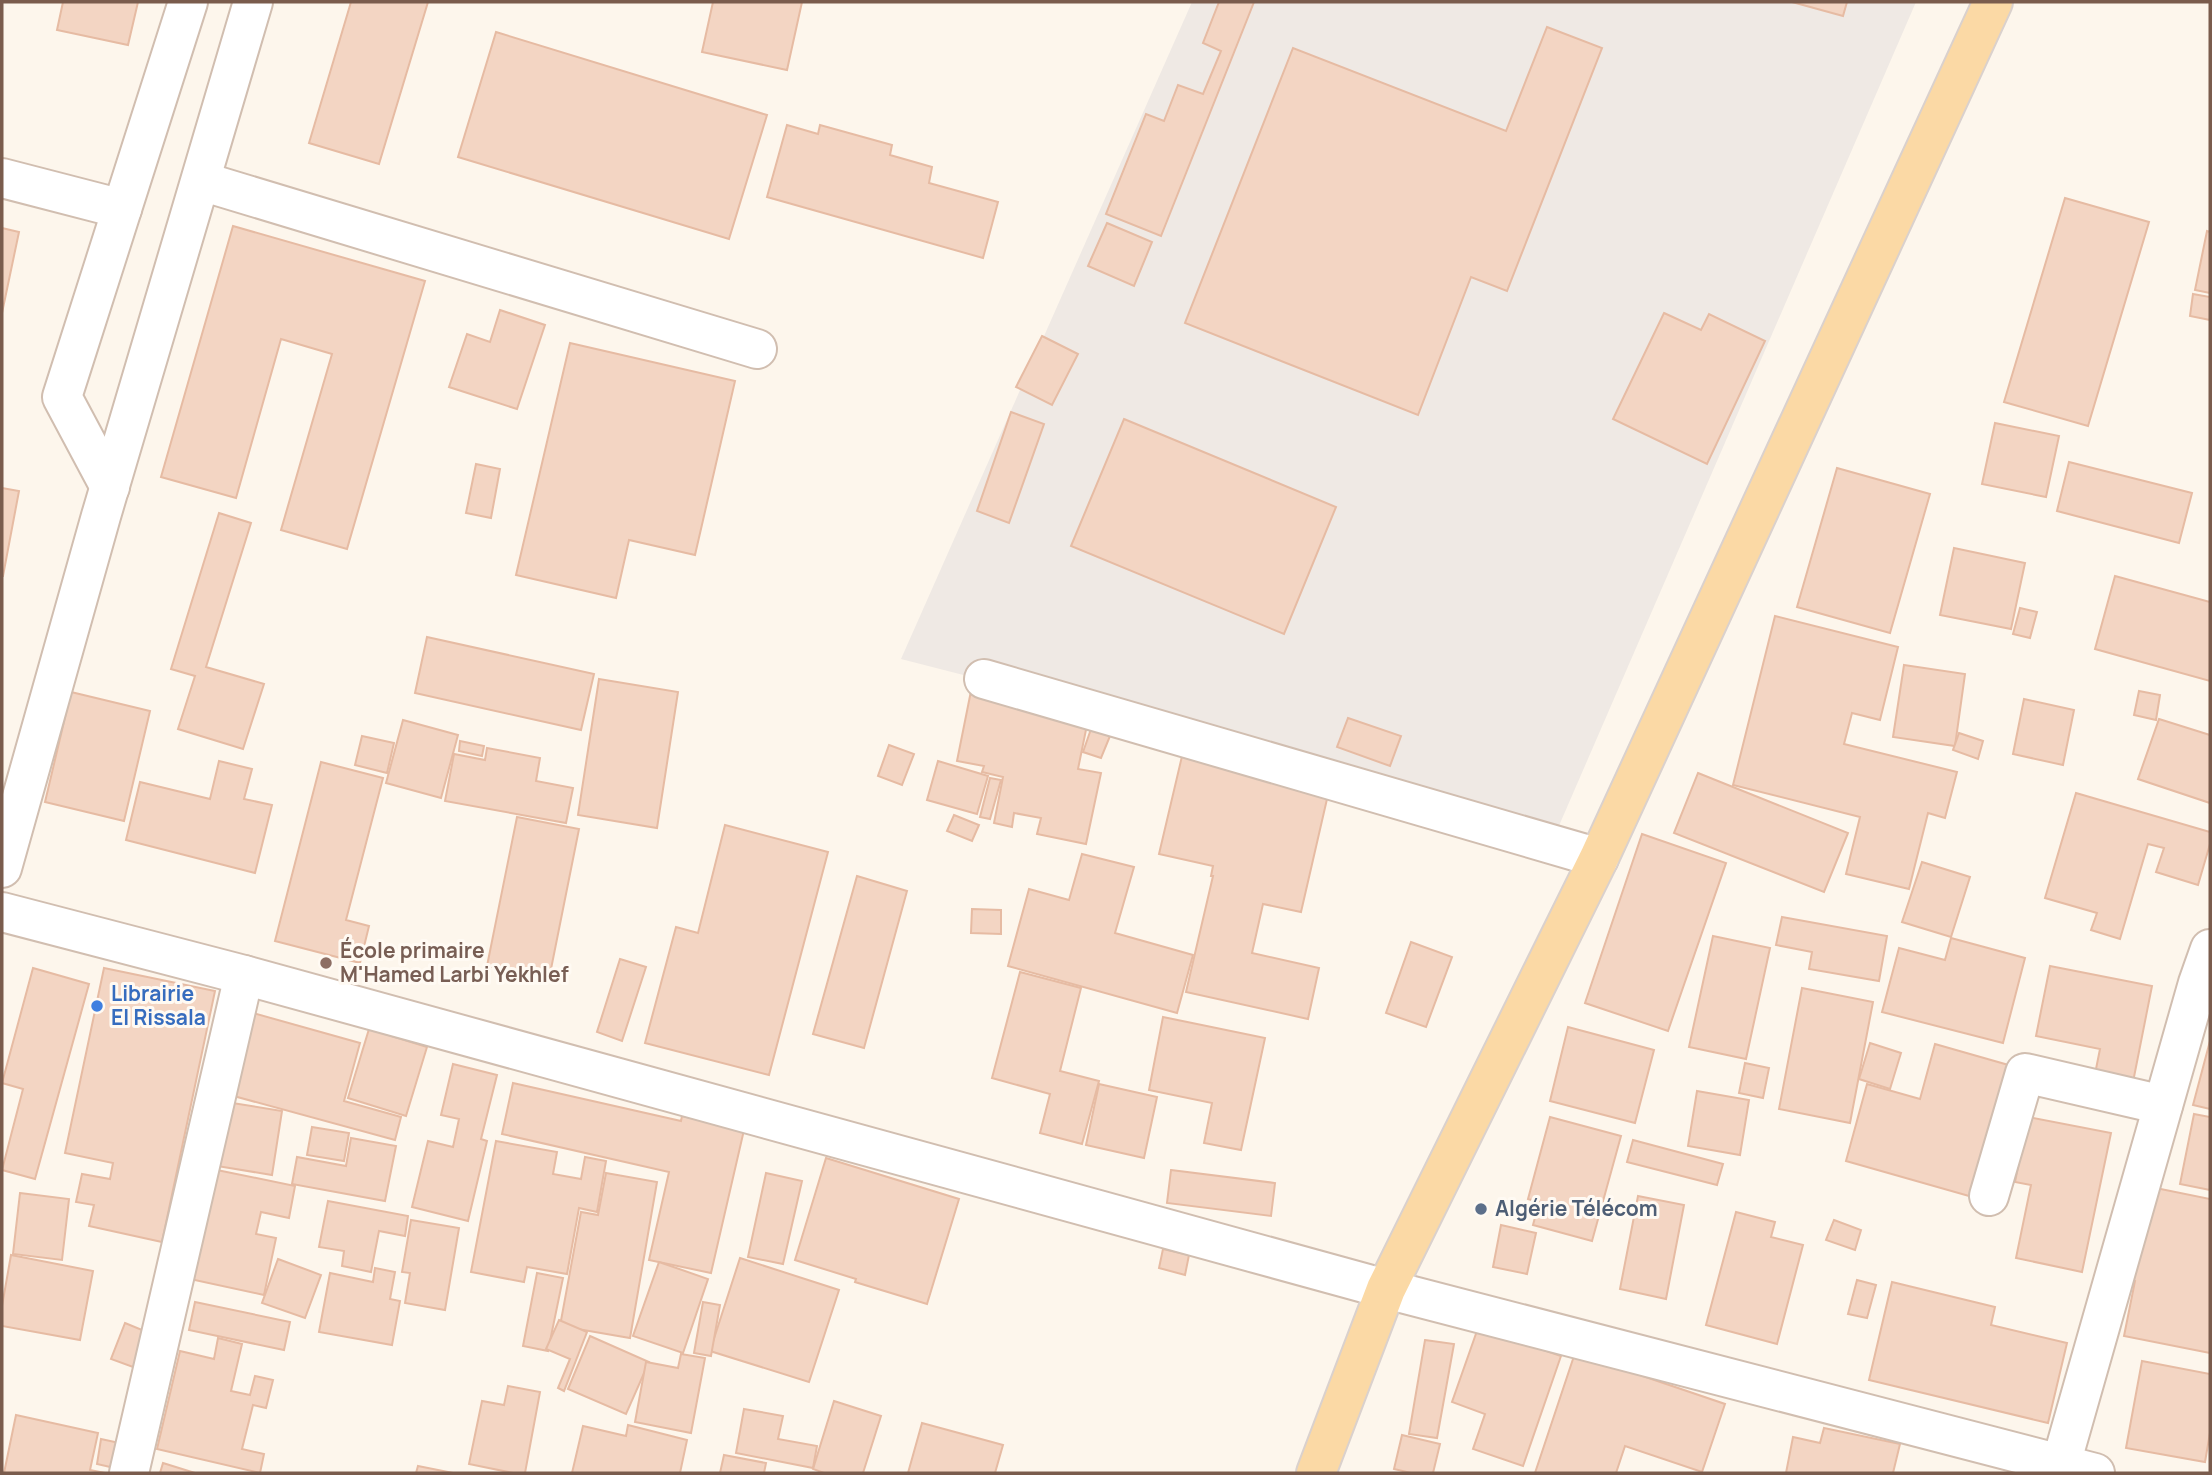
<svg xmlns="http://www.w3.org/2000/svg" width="2212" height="1475" viewBox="0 0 2212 1475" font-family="Manrope,sans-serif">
	<rect width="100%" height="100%" fill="#fdf6ec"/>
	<path fill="#efe9e4" d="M 1192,2 L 1916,2 L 1558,828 L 901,659 Z"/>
	<g fill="#f3d5c3" stroke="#e6bba3" stroke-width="2">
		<path d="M 63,2 L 138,2 L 128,45 L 57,30 Z"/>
		<path d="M 351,2 L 428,2 L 379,164 L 309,143 Z"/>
		<path d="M 713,2 L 802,2 L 787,70 L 702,52 Z"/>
		<path d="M 1219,2 L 1254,2 L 1161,236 L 1106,214 L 1146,114 L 1164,121 L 1178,85 L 1203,94 L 1221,51 L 1203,43 Z"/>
		<path d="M 1792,2 L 1847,2 L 1843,16 Z"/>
		<path d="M 1547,27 L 1602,48 L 1507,291 L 1471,277 L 1418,415 L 1185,323 L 1293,48 L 1506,131 Z"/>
		<path d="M 496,32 L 767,115 L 729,239 L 458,157 Z"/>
		<path d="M 787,125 L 818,134 L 820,125 L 892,145 L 890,155 L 932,167 L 929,183 L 998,202 L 983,258 L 767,197 Z"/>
		<path d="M 2065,198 L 2149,222 L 2088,426 L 2004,402 Z"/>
		<path d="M 1107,223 L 1152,242 L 1134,286 L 1088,266 Z"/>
		<path d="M 233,226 L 425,281 L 347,549 L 281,530 L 332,354 L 281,339 L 236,498 L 161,477 Z"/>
		<path d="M 2,228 L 19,232 L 2,313 Z"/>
		<path d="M 2207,231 L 2210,232 L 2210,293 L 2195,290 Z"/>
		<path d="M 2193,294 L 2210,297 L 2210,320 L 2190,316 Z"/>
		<path d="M 500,310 L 545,325 L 517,409 L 449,387 L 467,334 L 490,342 Z"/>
		<path d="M 1664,313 L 1701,330 L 1709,314 L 1765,341 L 1707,464 L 1613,419 Z"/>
		<path d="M 1042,336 L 1078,354 L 1052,405 L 1016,387 Z"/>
		<path d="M 570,343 L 735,381 L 695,555 L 629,540 L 616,598 L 516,575 Z"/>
		<path d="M 1011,412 L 1044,424 L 1009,523 L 977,511 Z"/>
		<path d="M 1124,419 L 1336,507 L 1284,634 L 1071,546 Z"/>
		<path d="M 1995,423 L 2059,436 L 2046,497 L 1982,484 Z"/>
		<path d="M 2069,462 L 2192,493 L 2179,543 L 2057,511 Z"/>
		<path d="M 476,464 L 500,469 L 491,518 L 466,513 Z"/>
		<path d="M 1837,468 L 1930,494 L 1890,633 L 1797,607 Z"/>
		<path d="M 2,488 L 19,491 L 3,576 L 2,576 Z"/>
		<path d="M 219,513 L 251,523 L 206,667 L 264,684 L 243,749 L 178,729 L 195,676 L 171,669 Z"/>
		<path d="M 1954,548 L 2025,563 L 2011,629 L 1940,615 Z"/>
		<path d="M 2115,576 L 2210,602 L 2210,681 L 2095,649 Z"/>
		<path d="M 2020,608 L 2037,612 L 2030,638 L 2013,634 Z"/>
		<path d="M 1775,616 L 1898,647 L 1880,720 L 1852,713 L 1844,744 L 1957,772 L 1945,818 L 1928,813 L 1909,889 L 1846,874 L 1860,817 L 1733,785 Z"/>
		<path d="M 427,637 L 594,674 L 581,730 L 415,693 Z"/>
		<path d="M 1904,665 L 1965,674 L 1955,746 L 1893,737 Z"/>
		<path d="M 599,679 L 678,692 L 657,828 L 578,815 Z"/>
		<path d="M 971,691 L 1089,715 L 1078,769 L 1101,773 L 1086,844 L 1037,834 L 1041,818 L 1014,813 L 1012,827 L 994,823 L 1003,777 L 982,772 L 984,766 L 957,761 Z"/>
		<path d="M 2139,691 L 2160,695 L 2156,720 L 2134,715 Z"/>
		<path d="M 71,692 L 150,711 L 124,821 L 45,802 Z"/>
		<path d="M 2024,699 L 2074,710 L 2063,765 L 2013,754 Z"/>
		<path d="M 1348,718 L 1401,736 L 1390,766 L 1337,747 Z"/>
		<path d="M 2159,719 L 2210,735 L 2210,803 L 2138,779 Z"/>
		<path d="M 403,720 L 458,735 L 441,798 L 386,783 Z"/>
		<path d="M 1091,729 L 1110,736 L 1101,758 L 1083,752 Z"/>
		<path d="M 1959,733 L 1983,741 L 1978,759 L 1953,750 Z"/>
		<path d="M 362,736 L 394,743 L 387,773 L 355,765 Z"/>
		<path d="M 460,741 L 484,746 L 482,756 L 459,751 Z"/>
		<path d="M 889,745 L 914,754 L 902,785 L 878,776 Z"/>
		<path d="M 487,748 L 540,758 L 536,781 L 573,788 L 566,823 L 445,801 L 454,754 L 485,760 Z"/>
		<path d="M 1183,752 L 1330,786 L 1301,912 L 1263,904 L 1252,953 L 1319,968 L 1308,1019 L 1186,992 L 1213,876 L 1211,876 L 1213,866 L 1159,854 Z"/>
		<path d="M 219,761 L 252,769 L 244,799 L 272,805 L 255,873 L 126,840 L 140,782 L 210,799 Z"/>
		<path d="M 938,761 L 988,776 L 977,814 L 927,800 Z"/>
		<path d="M 321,762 L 383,778 L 346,920 L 369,926 L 360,963 L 275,941 Z"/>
		<path d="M 1698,773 L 1848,833 L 1824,892 L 1674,833 Z"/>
		<path d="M 990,778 L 1001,780 L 990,819 L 980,817 Z"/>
		<path d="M 2076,793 L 2210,832 L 2210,844 L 2198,885 L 2156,872 L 2164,848 L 2148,844 L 2120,939 L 2091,930 L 2097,913 L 2045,898 Z"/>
		<path d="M 954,815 L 979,825 L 972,841 L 947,831 Z"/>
		<path d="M 517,817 L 579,829 L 549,979 L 487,966 Z"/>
		<path d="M 725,825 L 828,852 L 769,1075 L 645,1043 L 676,927 L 698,933 Z"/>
		<path d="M 1642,834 L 1726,863 L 1668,1031 L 1585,1003 Z"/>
		<path d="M 1082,854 L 1134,867 L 1115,933 L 1193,955 L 1177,1013 L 1008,966 L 1029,889 L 1069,900 Z"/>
		<path d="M 1922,862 L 1970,877 L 1951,937 L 1902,922 Z"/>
		<path d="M 857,876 L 907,891 L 864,1048 L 813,1034 Z"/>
		<path d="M 972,909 L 1001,910 L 1001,934 L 971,933 Z"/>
		<path d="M 1782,917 L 1887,936 L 1879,981 L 1809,969 L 1812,952 L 1776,945 Z"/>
		<path d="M 1713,936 L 1770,948 L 1746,1059 L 1689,1047 Z"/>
		<path d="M 1951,938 L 2025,958 L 2003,1043 L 1882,1012 L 1899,948 L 1945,960 Z"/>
		<path d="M 1411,942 L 1452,957 L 1426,1027 L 1386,1013 Z"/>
		<path d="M 620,959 L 646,967 L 622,1041 L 597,1032 Z"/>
		<path d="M 2050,966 L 2152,986 L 2133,1082 L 2095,1074 L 2100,1049 L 2036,1036 Z"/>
		<path d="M 33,968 L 89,984 L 35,1179 L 2,1170 L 23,1089 L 2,1083 Z"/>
		<path d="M 104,968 L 215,991 L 162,1242 L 89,1226 L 94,1205 L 76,1202 L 82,1174 L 110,1179 L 113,1163 L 65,1153 Z"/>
		<path d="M 1020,972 L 1081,988 L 1060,1071 L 1099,1081 L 1082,1144 L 1040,1133 L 1050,1094 L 992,1078 Z"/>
		<path d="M 1802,988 L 1873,1002 L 1850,1123 L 1779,1109 Z"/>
		<path d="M 253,1013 L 360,1043 L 344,1101 L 401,1117 L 395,1140 L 230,1095 Z"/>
		<path d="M 1163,1017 L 1265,1038 L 1241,1150 L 1204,1143 L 1212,1103 L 1149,1090 Z"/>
		<path d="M 1568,1027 L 1654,1050 L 1635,1123 L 1550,1101 Z"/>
		<path d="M 369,1029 L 427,1047 L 406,1116 L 348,1098 Z"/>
		<path d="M 2210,1041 L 2210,1109 L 2193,1105 Z"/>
		<path d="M 1870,1043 L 1901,1053 L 1890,1089 L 1859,1079 Z"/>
		<path d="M 1935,1044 L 2012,1066 L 1976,1198 L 1846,1161 L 1867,1084 L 1920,1099 Z"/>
		<path d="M 1745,1063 L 1769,1068 L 1763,1098 L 1739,1093 Z"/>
		<path d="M 453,1064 L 497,1075 L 481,1139 L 487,1141 L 468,1221 L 412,1207 L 428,1141 L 453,1147 L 459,1119 L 441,1115 Z"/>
		<path d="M 513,1083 L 681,1121 L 682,1116 L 744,1130 L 711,1273 L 649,1260 L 669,1172 L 502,1134 Z"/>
		<path d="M 1099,1084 L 1157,1097 L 1144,1158 L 1086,1145 Z"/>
		<path d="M 1697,1091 L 1749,1100 L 1740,1155 L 1688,1146 Z"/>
		<path d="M 220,1101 L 282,1111 L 272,1175 L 211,1165 Z"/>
		<path d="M 2194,1114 L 2210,1117 L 2210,1190 L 2180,1184 Z"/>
		<path d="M 1550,1117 L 1621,1136 L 1592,1241 L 1533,1225 L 1539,1202 L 1528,1199 Z"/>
		<path d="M 2028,1117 L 2111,1133 L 2082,1272 L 2016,1258 L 2031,1185 L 2015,1182 Z"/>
		<path d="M 312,1127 L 349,1133 L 344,1161 L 307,1155 Z"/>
		<path d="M 351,1138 L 396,1146 L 385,1201 L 292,1184 L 297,1157 L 346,1166 Z"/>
		<path d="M 1633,1140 L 1723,1164 L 1717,1185 L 1627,1162 Z"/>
		<path d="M 496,1141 L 557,1152 L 553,1174 L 581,1179 L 585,1157 L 606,1161 L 597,1212 L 579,1208 L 567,1274 L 527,1267 L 524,1282 L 471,1272 Z"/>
		<path d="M 826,1158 L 959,1199 L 927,1304 L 855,1282 L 856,1279 L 795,1260 Z"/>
		<path d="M 212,1169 L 295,1186 L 289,1218 L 261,1212 L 256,1234 L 276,1238 L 264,1295 L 190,1279 Z"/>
		<path d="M 1171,1170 L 1275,1183 L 1271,1216 L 1167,1203 Z"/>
		<path d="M 606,1173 L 657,1182 L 630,1338 L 560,1326 L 581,1212 L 598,1215 Z"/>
		<path d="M 766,1173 L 802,1181 L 783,1264 L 748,1257 Z"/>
		<path d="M 2146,1186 L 2210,1199 L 2210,1353 L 2124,1336 L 2135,1281 L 2127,1279 Z"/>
		<path d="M 20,1193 L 69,1199 L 62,1260 L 13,1254 Z"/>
		<path d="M 1638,1196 L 1684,1205 L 1666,1299 L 1620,1289 Z"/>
		<path d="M 328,1201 L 408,1216 L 405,1236 L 379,1231 L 371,1272 L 342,1266 L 344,1251 L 319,1247 Z"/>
		<path d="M 1736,1212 L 1775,1222 L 1771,1237 L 1803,1245 L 1777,1344 L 1706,1325 Z"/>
		<path d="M 411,1220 L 459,1228 L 445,1310 L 405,1303 L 410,1273 L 402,1272 Z"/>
		<path d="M 1834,1220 L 1861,1230 L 1855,1250 L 1826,1240 Z"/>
		<path d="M 1501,1225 L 1536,1233 L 1527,1274 L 1493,1267 Z"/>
		<path d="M 1163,1249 L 1189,1255 L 1185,1275 L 1159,1268 Z"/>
		<path d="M 11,1255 L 93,1271 L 80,1340 L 2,1326 L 2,1306 Z"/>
		<path d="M 740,1258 L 839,1290 L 809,1382 L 710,1351 Z"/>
		<path d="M 278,1259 L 321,1275 L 305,1318 L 262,1303 Z"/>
		<path d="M 659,1262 L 708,1279 L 683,1353 L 633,1336 Z"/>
		<path d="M 375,1268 L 395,1272 L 390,1299 L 400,1301 L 392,1345 L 319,1332 L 330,1273 L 373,1282 Z"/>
		<path d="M 537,1273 L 563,1278 L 548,1351 L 523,1346 Z"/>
		<path d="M 1857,1280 L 1876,1285 L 1867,1318 L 1848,1314 Z"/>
		<path d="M 1892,1282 L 1995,1307 L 1991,1325 L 2067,1343 L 2048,1423 L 1869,1380 Z"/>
		<path d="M 195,1302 L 290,1322 L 284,1350 L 189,1330 Z"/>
		<path d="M 703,1302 L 720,1305 L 711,1356 L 694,1353 Z"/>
		<path d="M 559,1320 L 587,1332 L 564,1391 L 558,1388 L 570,1359 L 546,1349 Z"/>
		<path d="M 125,1323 L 147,1332 L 133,1367 L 111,1359 Z"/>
		<path d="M 1478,1328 L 1561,1356 L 1523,1466 L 1473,1449 L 1485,1414 L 1452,1402 Z"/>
		<path d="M 590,1336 L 649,1362 L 626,1414 L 568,1389 Z"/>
		<path d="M 218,1338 L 242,1344 L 231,1391 L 250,1395 L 255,1376 L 273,1380 L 266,1408 L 253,1405 L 242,1449 L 264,1454 L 260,1473 L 157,1449 L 180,1351 L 214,1359 Z"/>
		<path d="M 1425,1340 L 1454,1344 L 1437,1438 L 1409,1434 Z"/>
		<path d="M 1575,1353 L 1725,1404 L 1702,1472 L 1625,1446 L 1616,1473 L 1535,1473 Z"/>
		<path d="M 681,1354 L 705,1358 L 691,1433 L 635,1422 L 646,1362 L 678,1368 Z"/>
		<path d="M 2142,1361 L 2210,1374 L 2210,1433 L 2205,1462 L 2126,1448 Z"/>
		<path d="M 508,1386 L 540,1392 L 525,1473 L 513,1473 L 469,1464 L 482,1401 L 504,1405 Z"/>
		<path d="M 834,1401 L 881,1416 L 863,1473 L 824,1473 L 813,1469 Z"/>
		<path d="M 744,1409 L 783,1416 L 778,1439 L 817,1446 L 813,1468 L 736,1453 Z"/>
		<path d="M 16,1415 L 98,1433 L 90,1470 L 105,1473 L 4,1473 Z"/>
		<path d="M 922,1423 L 1003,1445 L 995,1473 L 908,1473 Z"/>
		<path d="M 628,1425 L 687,1440 L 680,1473 L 572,1473 L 583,1426 L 626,1436 Z"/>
		<path d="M 1824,1428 L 1900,1444 L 1893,1473 L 1786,1473 L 1793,1437 L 1820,1443 Z"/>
		<path d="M 1402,1435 L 1440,1444 L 1433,1473 L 1411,1473 L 1394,1469 Z"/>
		<path d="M 101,1439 L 124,1444 L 119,1469 L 97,1464 Z"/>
		<path d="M 724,1455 L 766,1463 L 764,1473 L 720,1473 Z"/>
		<path d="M 163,1463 L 195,1473 L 160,1473 Z"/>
		<path d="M 418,1466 L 453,1473 L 416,1473 Z"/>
	</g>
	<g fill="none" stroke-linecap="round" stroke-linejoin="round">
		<g stroke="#d1beb0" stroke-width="42">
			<g id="minor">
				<path d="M 2,178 L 122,209"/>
				<path d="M 201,181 L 757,349"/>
				<path d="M 110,487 L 62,397 L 188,2"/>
				<path d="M 984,679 L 1599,858"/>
				<path d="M 2,868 L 101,516 L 253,2"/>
				<path d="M 2,912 L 244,975 L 1386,1289 L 2095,1473"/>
				<path d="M 1989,1196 L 2025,1073 L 2163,1105"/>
				<path d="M 2061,1464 L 2198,983 L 2210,949"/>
				<path d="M 129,1473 L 244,975"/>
			</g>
		</g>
		<g stroke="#dad1cd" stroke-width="42">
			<path id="primary" d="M 1316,1473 L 1386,1289 L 1599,858 L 1993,2"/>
		</g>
		<use href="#minor" stroke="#fff" stroke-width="38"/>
		<use href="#primary" stroke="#fbd9a5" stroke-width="38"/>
	</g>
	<circle fill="#8d6e63" stroke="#fffaf3" stroke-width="2.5" cx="326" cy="963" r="7"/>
	<circle fill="#3f7fe0" stroke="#fffaf3" stroke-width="2.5" cx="97" cy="1006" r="7"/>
	<circle fill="#5c6f8a" stroke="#fffaf3" stroke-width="2.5" cx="1481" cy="1209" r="7"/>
	<g text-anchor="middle" stroke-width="6" stroke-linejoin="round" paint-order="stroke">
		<g font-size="21" font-weight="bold" fill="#785e54" stroke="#fffaf3" text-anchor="start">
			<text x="340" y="958">École primaire<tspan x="340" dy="24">M'Hamed Larbi Yekhlef</tspan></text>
		</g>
		<g font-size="21" font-weight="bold" fill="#366cbe" stroke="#fffaf3" text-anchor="start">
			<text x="111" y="1001">Librairie<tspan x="111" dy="24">El Rissala</tspan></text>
		</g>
		<g font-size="21" font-weight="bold" fill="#4e5e75" stroke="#fffaf3" text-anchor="start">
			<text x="1495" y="1216">Algérie Télécom</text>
		</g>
	</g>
	<rect width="2212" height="1475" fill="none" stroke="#7a5c4d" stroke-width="7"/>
</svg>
